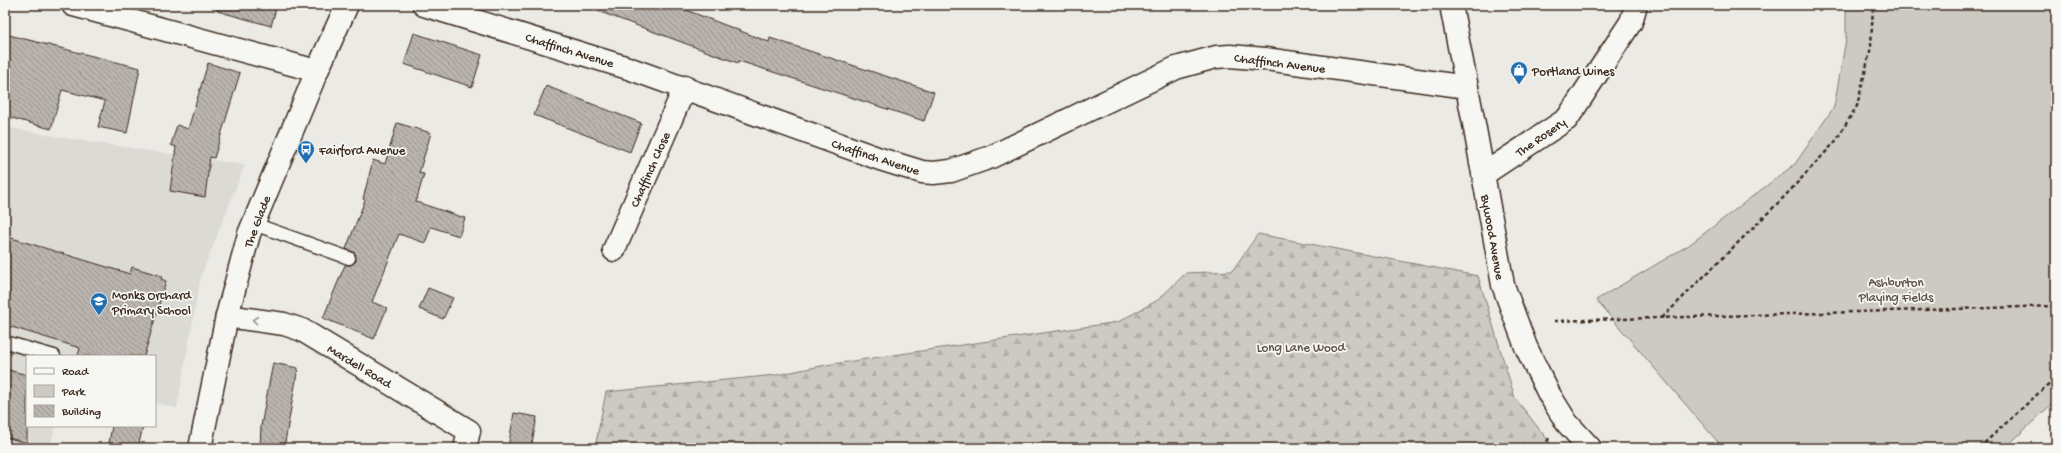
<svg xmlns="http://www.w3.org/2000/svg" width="2061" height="453" viewBox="0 0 2061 453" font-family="'Gochi Hand',sans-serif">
	<defs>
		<pattern id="forest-firs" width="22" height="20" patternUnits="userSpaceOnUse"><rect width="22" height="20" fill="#cdcac4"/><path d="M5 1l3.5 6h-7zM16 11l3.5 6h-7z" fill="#b1aea8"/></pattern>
		<pattern id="building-back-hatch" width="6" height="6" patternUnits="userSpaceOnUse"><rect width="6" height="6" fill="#bab4ae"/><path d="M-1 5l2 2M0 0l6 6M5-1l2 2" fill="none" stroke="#98938d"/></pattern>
	</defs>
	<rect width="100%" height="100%" fill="#ebeae5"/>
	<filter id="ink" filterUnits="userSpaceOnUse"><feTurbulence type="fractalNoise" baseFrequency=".025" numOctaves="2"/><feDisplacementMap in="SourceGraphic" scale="8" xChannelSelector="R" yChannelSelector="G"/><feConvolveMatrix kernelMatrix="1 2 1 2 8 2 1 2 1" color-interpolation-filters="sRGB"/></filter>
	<g filter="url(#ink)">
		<path fill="#dcdad4" d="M 5,127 L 71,139 L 245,165 L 201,276 L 177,408 L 155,403 L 155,356 L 27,356 L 27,426 L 55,426 L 50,448 L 5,448 Z"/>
		<path fill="url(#forest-firs)" stroke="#847a71" d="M 1258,234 L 1478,276 L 1515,398 L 1554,448 L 595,448 L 606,392 L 776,375 L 826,365 L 1118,322 L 1158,300 L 1186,273 L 1232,271 Z"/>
		<path fill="#cdcac4" stroke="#847a71" d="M 1846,5 L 2056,5 L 2056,400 L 2005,448 L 1723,448 L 1596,300 L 1689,245 L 1795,164 L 1834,107 L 1846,39 Z"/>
		<g fill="url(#building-back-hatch)" stroke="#3b2a1e">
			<path d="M 218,5 L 277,5 L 271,26 L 217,11 Z"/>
			<path d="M 587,5 L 673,5 L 769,42 L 770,38 L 934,92 L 924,121 L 739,61 L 738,63 L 587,7 Z"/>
			<path d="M 414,33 L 482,55 L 472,87 L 404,64 Z"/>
			<path d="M 5,34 L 140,68 L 127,133 L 98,127 L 105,101 L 62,90 L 51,129 L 5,116 Z"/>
			<path d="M 208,63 L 240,73 L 214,158 L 210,157 L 205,197 L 170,191 L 176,147 L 171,145 L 177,125 L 188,129 Z"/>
			<path d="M 546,86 L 641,123 L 630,152 L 534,115 Z"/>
			<path d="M 397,123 L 431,133 L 419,173 L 424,174 L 416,202 L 465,218 L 459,236 L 431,227 L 425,243 L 399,234 L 372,302 L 387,308 L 374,339 L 323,318 L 345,265 L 351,265 L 356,261 L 355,253 L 346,249 L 365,200 L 363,199 L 373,160 L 385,164 Z"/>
			<path d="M 5,236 L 130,274 L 132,267 L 162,276 L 161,279 L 166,281 L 144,356 L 78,356 L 80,348 L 5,325 Z"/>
			<path d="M 428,288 L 453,298 L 443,319 L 419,309 Z"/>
			<path d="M 273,363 L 298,368 L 284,448 L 260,448 L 261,426 Z"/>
			<path d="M 5,369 L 27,375 L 27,443 L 5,437 Z"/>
			<path d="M 514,413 L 537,417 L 531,448 L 508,448 Z"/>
			<path d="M 112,426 L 143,426 L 138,448 L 108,448 Z"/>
		</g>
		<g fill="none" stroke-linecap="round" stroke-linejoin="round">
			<g stroke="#3b2a1e" stroke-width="15">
				<g id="lane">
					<path d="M 254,224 L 349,258"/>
					<path d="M 5,342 L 54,356"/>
				</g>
			</g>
			<g stroke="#3b2a1e" stroke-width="25">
				<g id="street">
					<path d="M 73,5 L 317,71"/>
					<path d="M 424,5 L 628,68 L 880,159 L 922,172 L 933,173 L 951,171 L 991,157 L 1176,68 L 1216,57 L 1230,56 L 1265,59 L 1467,87"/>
					<path d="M 1451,5 L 1475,129 L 1503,285 L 1526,347 L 1549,394 L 1567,423 L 1590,448"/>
					<path d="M 1484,174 L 1567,119 L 1631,22 L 1636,5"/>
					<path d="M 614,250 L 685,87"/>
					<path d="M 227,316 L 284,324 L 302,330 L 469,431 L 465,448"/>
				</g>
			</g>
			<g stroke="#3b2a1e" stroke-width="25">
				<path id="secondary" d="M 200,448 L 227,316 L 249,234 L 317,71 L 347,5"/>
			</g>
			<g stroke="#3b2a1e" stroke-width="2.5" stroke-dasharray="4 3" stroke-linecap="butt">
				<path d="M 1662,318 L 1785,196 L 1835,142 L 1857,106 L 1871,47 L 1873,5"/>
				<path d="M 1554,321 L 2056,306"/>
				<path d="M 1544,448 L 1549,438"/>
				<path d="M 1979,448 L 2056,377"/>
			</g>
			<use href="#lane" stroke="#f6f6f2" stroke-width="12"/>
			<use href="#street" stroke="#f6f6f2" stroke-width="22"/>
			<use href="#secondary" stroke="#f6f6f2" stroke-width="22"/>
		</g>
		<defs><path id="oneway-chevron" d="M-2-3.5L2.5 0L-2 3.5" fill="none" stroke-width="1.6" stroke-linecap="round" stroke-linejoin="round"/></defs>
		<use stroke="#989088" href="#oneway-chevron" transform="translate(255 320) rotate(-172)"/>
	</g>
	<defs>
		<g id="shop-pin" transform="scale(0.9)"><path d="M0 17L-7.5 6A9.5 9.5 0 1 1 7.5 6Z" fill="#1f6fb2" stroke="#f6f6f2"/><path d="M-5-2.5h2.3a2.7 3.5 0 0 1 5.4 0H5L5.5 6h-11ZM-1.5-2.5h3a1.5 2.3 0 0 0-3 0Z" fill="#fff"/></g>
		<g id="bus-pin" transform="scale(0.9)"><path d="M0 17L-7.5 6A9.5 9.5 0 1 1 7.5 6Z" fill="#1f6fb2" stroke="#f6f6f2"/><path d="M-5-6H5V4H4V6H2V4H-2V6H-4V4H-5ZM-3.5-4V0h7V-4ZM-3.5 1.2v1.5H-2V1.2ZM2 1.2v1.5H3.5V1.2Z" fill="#fff"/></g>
		<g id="school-pin" transform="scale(0.9)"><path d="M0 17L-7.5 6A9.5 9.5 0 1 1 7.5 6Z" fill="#1f6fb2" stroke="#f6f6f2"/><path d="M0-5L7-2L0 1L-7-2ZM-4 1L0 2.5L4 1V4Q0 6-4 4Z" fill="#fff"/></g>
	</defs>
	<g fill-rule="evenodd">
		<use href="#shop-pin" x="1519" y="70"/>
		<use href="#bus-pin" x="306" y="149"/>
		<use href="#school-pin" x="99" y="301"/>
	</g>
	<g text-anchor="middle" stroke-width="3.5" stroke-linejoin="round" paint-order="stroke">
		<g font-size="13" fill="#3b2a1e" stroke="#f6f6f2">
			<text transform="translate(570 49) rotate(17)" y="5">Chaffinch Avenue</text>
			<text transform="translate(1280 62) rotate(7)" y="5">Chaffinch Avenue</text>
			<text transform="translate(1540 136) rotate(-35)" y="5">The Rosery</text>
			<text transform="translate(876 156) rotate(18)" y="5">Chaffinch Avenue</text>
			<text transform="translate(649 169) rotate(-66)" y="5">Chaffinch Close</text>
			<text transform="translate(256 221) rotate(-69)" y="5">The Glade</text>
			<text transform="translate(1494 237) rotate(80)" y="5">Bywood Avenue</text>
			<text transform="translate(360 365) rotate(31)" y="5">Mardell Road</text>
		</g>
		<g font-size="13" fill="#3b2a1e" stroke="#f6f6f2" text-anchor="start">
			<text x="1532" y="75">Portland Wines</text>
			<text x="319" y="154">Fairford Avenue</text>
			<text x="112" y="299">Monks Orchard<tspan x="112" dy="15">Primary School</tspan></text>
		</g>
		<g font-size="13" fill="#605248" stroke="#f6f6f2">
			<text x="1896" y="286">Ashburton<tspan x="1896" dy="15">Playing Fields</tspan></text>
			<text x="1301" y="351">Long Lane Wood</text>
		</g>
	</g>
	<rect width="2061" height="453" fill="none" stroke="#f6f6f2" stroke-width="20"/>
	<rect x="10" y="10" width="2041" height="433" fill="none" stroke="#3b2a1e" stroke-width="1.5" filter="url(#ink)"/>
	<rect x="26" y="355" width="130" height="72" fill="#f6f6f2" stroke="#aba49d"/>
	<rect x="34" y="368" width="20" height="6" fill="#f6f6f2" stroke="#aba49d"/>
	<text x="62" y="375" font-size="12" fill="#3b2a1e">Road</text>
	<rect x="34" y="385" width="20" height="12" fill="#cdcac4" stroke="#aba49d"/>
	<text x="62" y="395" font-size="12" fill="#3b2a1e">Park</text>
	<rect x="34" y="405" width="20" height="12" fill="url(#building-back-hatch)" stroke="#aba49d"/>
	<text x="62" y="415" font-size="12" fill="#3b2a1e">Building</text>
</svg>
